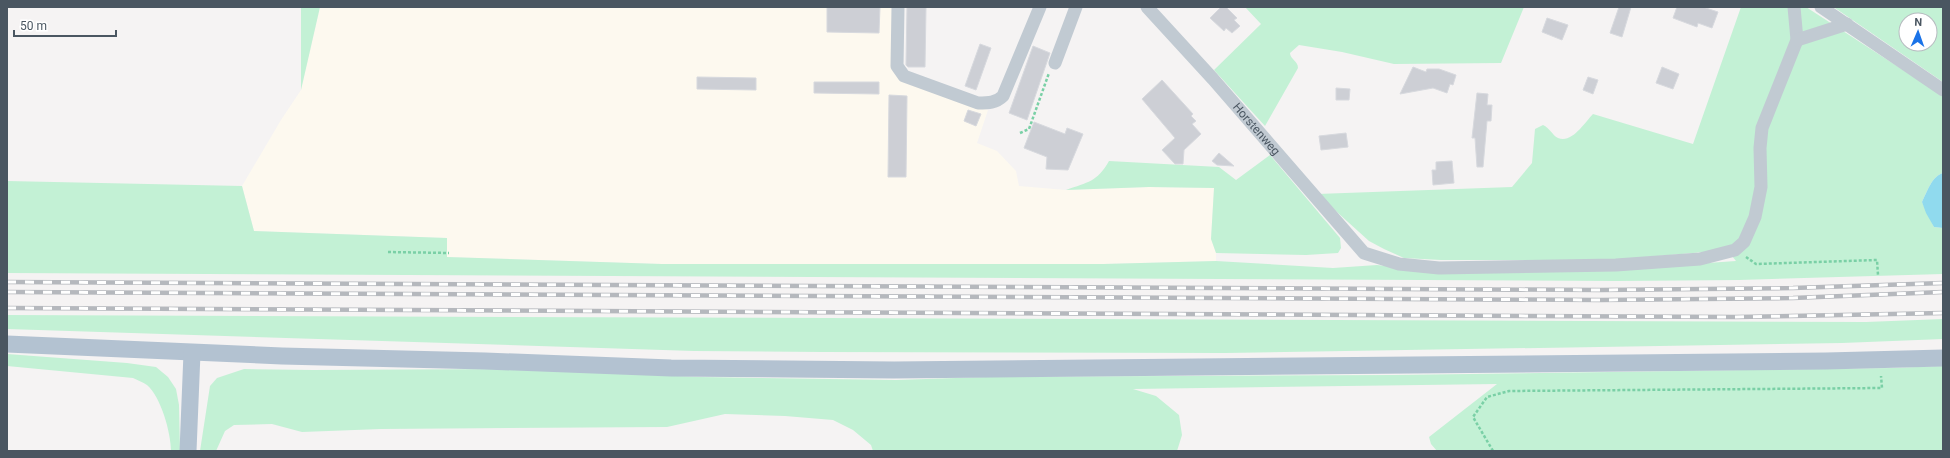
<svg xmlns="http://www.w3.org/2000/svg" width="1950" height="458" viewBox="0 0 1950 458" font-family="Roboto,sans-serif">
	<rect width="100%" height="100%" fill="#f5f3f3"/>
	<path fill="#fdf9ef" d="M 320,7 L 898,7 L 898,78 L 988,110 L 977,143 L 997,151 L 1016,171 L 1019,186 L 1066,190 L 1149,187 L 1214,188 L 1211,239 L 1216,253 L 1216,261 L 1103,264 L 662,264 L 447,257 L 447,238 L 254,231 L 242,186 L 281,120 L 301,90 Z"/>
	<g fill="#c3f1d5" fill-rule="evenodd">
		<path d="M 301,7 L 320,7 L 301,90 Z"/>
		<path d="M 1245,7 L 1524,7 L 1501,63 L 1394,64 L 1342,52 L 1299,45 L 1290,53 C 1290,59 1298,61 1298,68 L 1265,126 L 1214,70 L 1261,24 Z"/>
		<path d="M 1741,7 L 1806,7 L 1943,96 L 1943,173 C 1932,176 1927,192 1922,202 L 1934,227 L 1943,228 L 1943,274 L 1739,280 L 1617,281 L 7,273 L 7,181 L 242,186 L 254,231 L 447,238 L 447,257 L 662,264 L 1103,264 L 1216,261 L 1333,268 L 1377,265 L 1412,269 L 1622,269 L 1736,261 L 1727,250 L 1613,260 L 1441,260 L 1404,258 L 1384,249 L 1369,241 L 1317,194 L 1512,187 L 1532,163 L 1535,129 L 1543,125 C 1550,128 1552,135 1558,138 C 1572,144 1585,122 1593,114 L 1693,144 Z"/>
		<path d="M 1833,7 L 1943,7 L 1943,82 L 1838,10 ZM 1906,20 L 1930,20 L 1930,44 L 1906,44 Z"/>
		<path d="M 1270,155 L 1340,238 L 1341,248 L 1338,253 L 1306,255 L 1216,253 L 1211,239 L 1214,188 L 1149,187 L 1066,190 C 1088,182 1097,182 1109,161 L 1219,167 L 1236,180 Z"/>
		<path d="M 7,315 L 1866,322 L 1943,319 L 1943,339 L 1842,343 L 1225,353 L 823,352 L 694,351 L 7,329 Z"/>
		<path d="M 7,354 L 127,363 L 156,367 L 168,377 L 176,389 L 179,405 L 180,451 L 171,451 C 171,433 161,397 147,385 C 143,382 137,380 133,378 L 7,366 Z"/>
		<path d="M 1943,366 L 1943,451 L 1437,451 L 1431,444 L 1429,437 L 1497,384 L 1133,389 L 1156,396 L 1179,415 L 1182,435 L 1177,451 L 873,451 L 871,445 L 853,430 L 833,420 L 785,416 L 725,414 L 667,427 L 381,429 L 302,432 L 272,424 L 234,425 L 225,431 L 216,451 L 200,451 L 210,386 L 217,378 L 244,369 L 313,370 L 514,369 L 701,377 L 896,380 L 986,377 L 1394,375 L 1892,368 Z"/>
	</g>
	<path fill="#90daee" d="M 1943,173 L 1943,228 L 1934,227 L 1926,213 L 1922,202 C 1927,192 1932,176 1943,173 Z"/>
	<g fill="#cdcfd5" stroke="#d7d9de">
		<path d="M 827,7 L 880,7 L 879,33 L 827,32 Z"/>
		<path d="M 907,7 L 926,7 L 925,67 L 908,67 L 906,65 Z"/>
		<path d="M 1221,7 L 1226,7 L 1237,18 L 1234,20 L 1240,26 L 1232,33 L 1226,28 L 1224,31 L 1210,18 Z"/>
		<path d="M 1619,7 L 1631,7 L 1622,37 L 1610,33 Z"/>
		<path d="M 1677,7 L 1703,7 L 1718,12 L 1712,28 L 1698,23 L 1697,27 L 1673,18 Z"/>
		<path d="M 1547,18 L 1568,25 L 1562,40 L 1542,32 Z"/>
		<path d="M 980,44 L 991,48 L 976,90 L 965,86 Z"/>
		<path d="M 1033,46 L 1050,53 L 1027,120 L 1009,113 Z"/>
		<path d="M 1413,67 L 1426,72 L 1427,69 L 1439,69 L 1456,75 L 1453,85 L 1450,84 L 1447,93 L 1433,88 L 1400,94 Z"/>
		<path d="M 1662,67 L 1679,74 L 1673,89 L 1656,83 Z"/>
		<path d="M 697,77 L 756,78 L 756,90 L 697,89 Z"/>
		<path d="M 1588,77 L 1598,80 L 1593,94 L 1583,90 Z"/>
		<path d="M 1162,80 L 1193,114 L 1191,116 L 1196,121 L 1192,124 L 1201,134 L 1184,150 L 1183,164 L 1175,164 L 1162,150 L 1175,138 L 1142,99 Z"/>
		<path d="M 814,82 L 879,82 L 879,94 L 814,93 Z"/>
		<path d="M 1336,88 L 1350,89 L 1349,100 L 1336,100 Z"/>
		<path d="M 1477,93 L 1488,94 L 1487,105 L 1492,105 L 1491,121 L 1487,121 L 1483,167 L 1477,167 L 1475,138 L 1472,138 Z"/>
		<path d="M 889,95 L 907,96 L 906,177 L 888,177 Z"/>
		<path d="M 968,110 L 981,114 L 976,126 L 964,121 Z"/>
		<path d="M 1034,122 L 1065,134 L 1067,128 L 1083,134 L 1068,170 L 1046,169 L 1047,157 L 1024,148 Z"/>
		<path d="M 1346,133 L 1348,147 L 1321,150 L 1319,136 Z"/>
		<path d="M 1219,153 L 1234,166 L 1217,165 L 1212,161 Z"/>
		<path d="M 1452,161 L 1454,183 L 1433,185 L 1432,170 L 1436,170 L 1436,162 Z"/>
	</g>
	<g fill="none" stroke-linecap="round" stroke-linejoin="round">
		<g stroke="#7ad0a6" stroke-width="2.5" stroke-dasharray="3 2" stroke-linecap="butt">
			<path d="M 1020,133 L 1029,129 L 1049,73"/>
			<path d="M 388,252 L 449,253"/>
			<path d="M 1746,257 L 1756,264 L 1877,260 L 1878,275"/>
			<path d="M 1493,451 L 1473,417 L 1487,397 L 1509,391 L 1882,388 L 1881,376"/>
		</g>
		<g stroke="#c1cad2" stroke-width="13">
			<path d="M 898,7 L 897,66 L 904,76 L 978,103 C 988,103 996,103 1003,96 L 1040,7"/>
			<path id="s1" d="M 1147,7 L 1213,79 L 1364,253 L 1399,264 L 1439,268 L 1616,265 L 1700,259 L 1735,250 L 1744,242 L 1755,217 L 1761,187 L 1760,148 L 1762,128 L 1797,40 L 1794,7"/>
			<path d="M 1821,7 L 1943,90"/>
			<path d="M 1797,40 L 1847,24"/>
			<path d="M 1055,63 L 1076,7"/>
		</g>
		<g stroke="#b3c2d1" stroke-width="17">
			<path d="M 7,344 L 282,356 L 485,361 L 671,368 L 894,370 L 1826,361 L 1943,358"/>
			<path d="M 188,451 L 192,353"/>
		</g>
		<g stroke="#b5b8bd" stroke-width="4.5">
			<g id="rail">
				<path d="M 7,282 L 1600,290 L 1793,288 L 1943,283"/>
				<path d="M 7,292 L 1600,300 L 1793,298 L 1943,292"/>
				<path d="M 7,308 L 1736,317 L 1943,313"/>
			</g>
		</g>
		<use href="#rail" stroke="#fff" stroke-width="3" stroke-dasharray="9" stroke-linecap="butt"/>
	</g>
	<g text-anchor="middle" stroke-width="3" stroke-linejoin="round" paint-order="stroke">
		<g font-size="12" fill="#4a5661" stroke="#fff">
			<text dy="4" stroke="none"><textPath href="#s1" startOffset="164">Horstenweg</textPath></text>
		</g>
	</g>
	<rect width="1950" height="458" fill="none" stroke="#4a5661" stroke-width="16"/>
	<g transform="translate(1918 32) rotate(2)"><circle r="19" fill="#ffffff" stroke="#b7bbc0"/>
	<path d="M0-3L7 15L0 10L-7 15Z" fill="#1a73e8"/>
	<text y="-6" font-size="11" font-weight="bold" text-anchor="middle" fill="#4a5661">N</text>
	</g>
	<path d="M14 30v6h102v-6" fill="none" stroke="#4a5661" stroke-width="2"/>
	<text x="20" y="30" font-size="12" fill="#4a5661" stroke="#ffffff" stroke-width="3" paint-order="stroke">50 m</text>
</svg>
